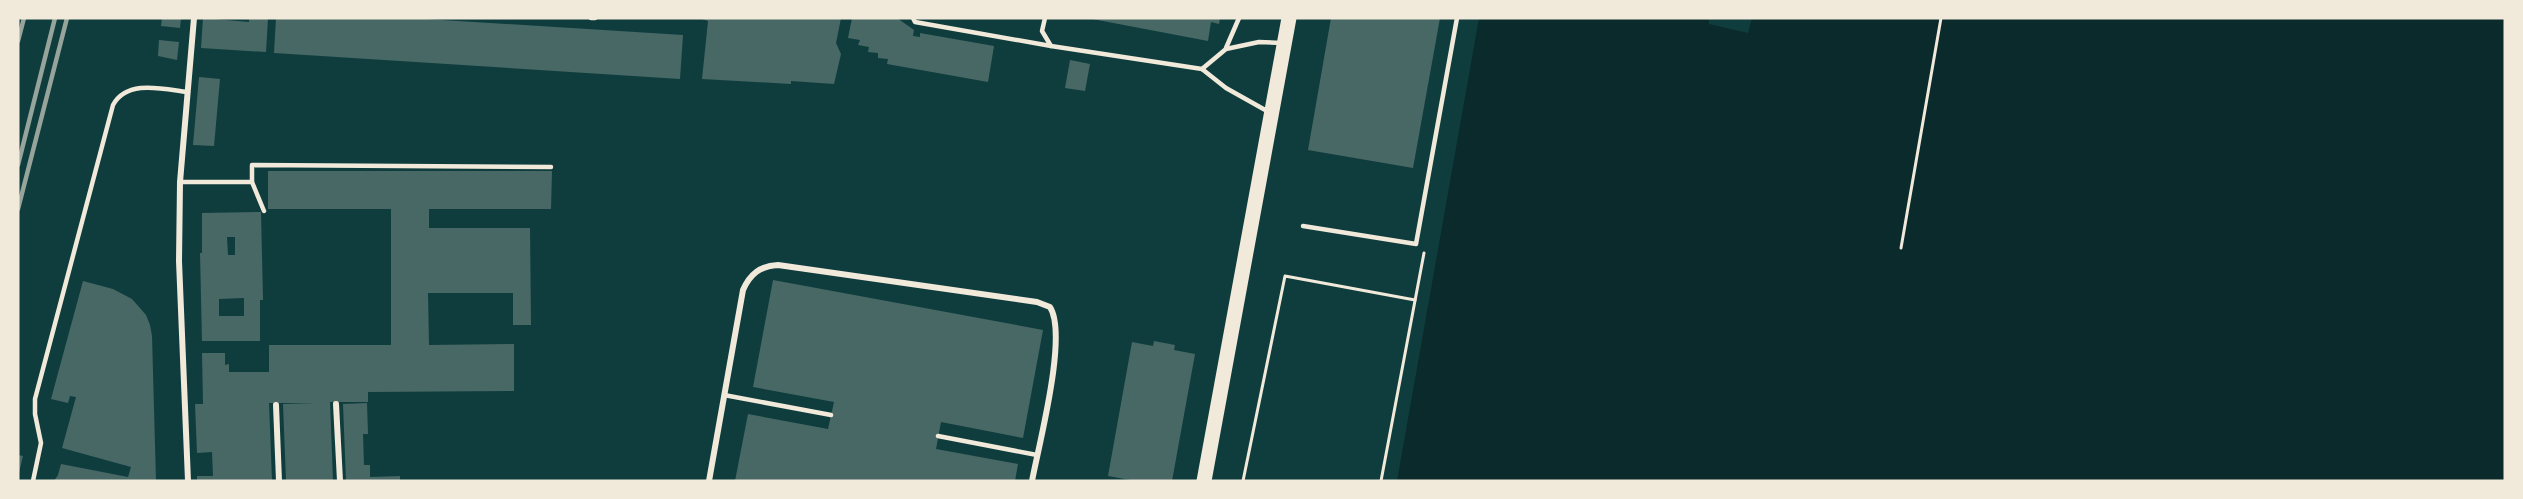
<svg xmlns="http://www.w3.org/2000/svg" width="2523" height="499" viewBox="0 0 2523 499" font-family="'PT Sans',sans-serif">
	<rect width="100%" height="100%" fill="#0f3d3e"/>
	<path fill="#0a2a2b" d="M 1479,18 L 1709,18 L 1709,24 L 1748,33 L 1752,18 L 2505,18 L 2505,481 L 1397,481 Z"/>
	<g fill="#486865" fill-rule="evenodd">
		<path d="M 162,18 L 181,18 L 180,28 L 161,26 Z"/>
		<path d="M 203,18 L 249,22 L 249,18 L 268,18 L 266,52 L 201,48 Z"/>
		<path d="M 276,18 L 410,18 L 683,35 L 680,79 L 274,53 Z"/>
		<path d="M 699,18 L 841,18 L 836,43 L 841,54 L 834,84 L 791,81 L 791,84 L 702,79 L 708,21 Z"/>
		<path d="M 852,18 L 897,18 L 914,30 L 913,36 L 920,37 L 920,33 L 994,46 L 988,82 L 887,64 L 888,59 L 878,58 L 878,53 L 868,52 L 869,47 L 858,45 L 860,40 L 848,38 Z"/>
		<path d="M 1087,18 L 1220,18 L 1219,24 L 1211,22 L 1208,41 Z"/>
		<path d="M 1331,18 L 1440,18 L 1413,168 L 1308,150 Z"/>
		<path d="M 159,40 L 179,42 L 177,60 L 158,56 Z"/>
		<path d="M 1070,60 L 1090,64 L 1085,91 L 1065,88 Z"/>
		<path d="M 199,77 L 220,79 L 214,146 L 193,145 Z"/>
		<path d="M 268,171 L 552,171 L 551,209 L 429,209 L 429,228 L 530,228 L 531,325 L 513,325 L 513,293 L 428,293 L 429,345 L 514,344 L 514,391 L 368,392 L 368,402 L 330,402 L 333,481 L 286,481 L 283,404 L 315,403 L 269,403 L 272,481 L 197,481 L 197,476 L 213,476 L 212,452 L 197,453 L 195,404 L 203,404 L 202,353 L 225,353 L 225,365 L 229,364 L 229,372 L 269,372 L 269,345 L 391,345 L 391,209 L 268,209 Z"/>
		<path d="M 261,212 L 263,300 L 260,300 L 260,341 L 202,341 L 200,253 L 202,253 L 202,213 ZM 227,237 L 235,237 L 235,255 L 228,255 ZM 244,298 L 244,316 L 219,316 L 219,299 Z"/>
		<path d="M 773,280 L 1043,330 L 1023,438 L 941,422 L 936,449 L 1018,464 L 1015,481 L 735,481 L 748,414 L 828,429 L 834,402 L 753,387 Z"/>
		<path d="M 83,281 L 113,289 L 132,299 L 146,315 L 150,325 L 152,336 L 156,481 L 54,481 L 58,475 L 61,464 L 128,477 L 131,467 L 62,448 L 76,397 L 70,396 L 68,403 L 51,399 Z"/>
		<path d="M 1154,341 L 1175,345 L 1174,350 L 1195,354 L 1172,481 L 1136,481 L 1108,476 L 1132,342 L 1153,346 Z"/>
		<path d="M 367,403 L 368,434 L 363,434 L 364,465 L 370,465 L 370,477 L 400,476 L 400,481 L 346,481 L 343,404 Z"/>
		<path d="M 18,455 L 23,456 L 19,473 L 18,473 Z"/>
	</g>
	<g fill="none" stroke-linecap="round" stroke-linejoin="round">
		<g stroke="#f1e9da" stroke-width="3">
			<path d="M 1901,248 L 1941,18"/>
			<path d="M 1243,481 L 1285,276 L 1415,300"/>
			<path d="M 1381,481 L 1424,253"/>
		</g>
		<g stroke="#f1e9da" stroke-width="4.5">
			<path d="M 591,18 L 595,18"/>
			<path d="M 913,18 L 915,22 L 1051,46"/>
			<path d="M 1045,18 L 1042,31 L 1051,46 L 1202,69 L 1226,88 L 1267,111"/>
			<path d="M 1226,48 L 1239,18"/>
			<path d="M 1202,69 L 1226,49 L 1259,42 L 1282,43"/>
			<path d="M 180,182 L 252,182 L 252,165 L 551,167"/>
			<path d="M 252,182 L 264,211"/>
			<path d="M 1303,226 L 1416,244 L 1457,18"/>
			<path d="M 724,395 L 831,415"/>
			<path d="M 938,436 L 1037,455"/>
			<path d="M 33,481 L 41,443 L 35,414 L 35,399 L 113,105 C 127,79 163,89 187,92"/>
		</g>
		<g stroke="#f1e9da" stroke-width="6">
			<path d="M 336,404 L 340,481"/>
			<path d="M 276,405 L 279,481"/>
			<path d="M 188,481 L 179,261 L 180,182 L 194,18"/>
			<path d="M 709,481 L 743,290 C 750,274 760,266 778,265 L 1037,302 L 1050,307 C 1068,335 1039,444 1032,481"/>
		</g>
		<path stroke="#f1e9da" stroke-width="15" d="M 1204,481 L 1289,18"/>
		<g stroke="#97a49c" stroke-width="4.5">
			<path d="M 18,41 L 24,18"/>
			<path d="M 18,165 L 55,18"/>
			<path d="M 18,209 L 67,18"/>
		</g>
	</g>
	<rect width="2523" height="499" fill="none" stroke="#f1e9da" stroke-width="39"/>
</svg>
